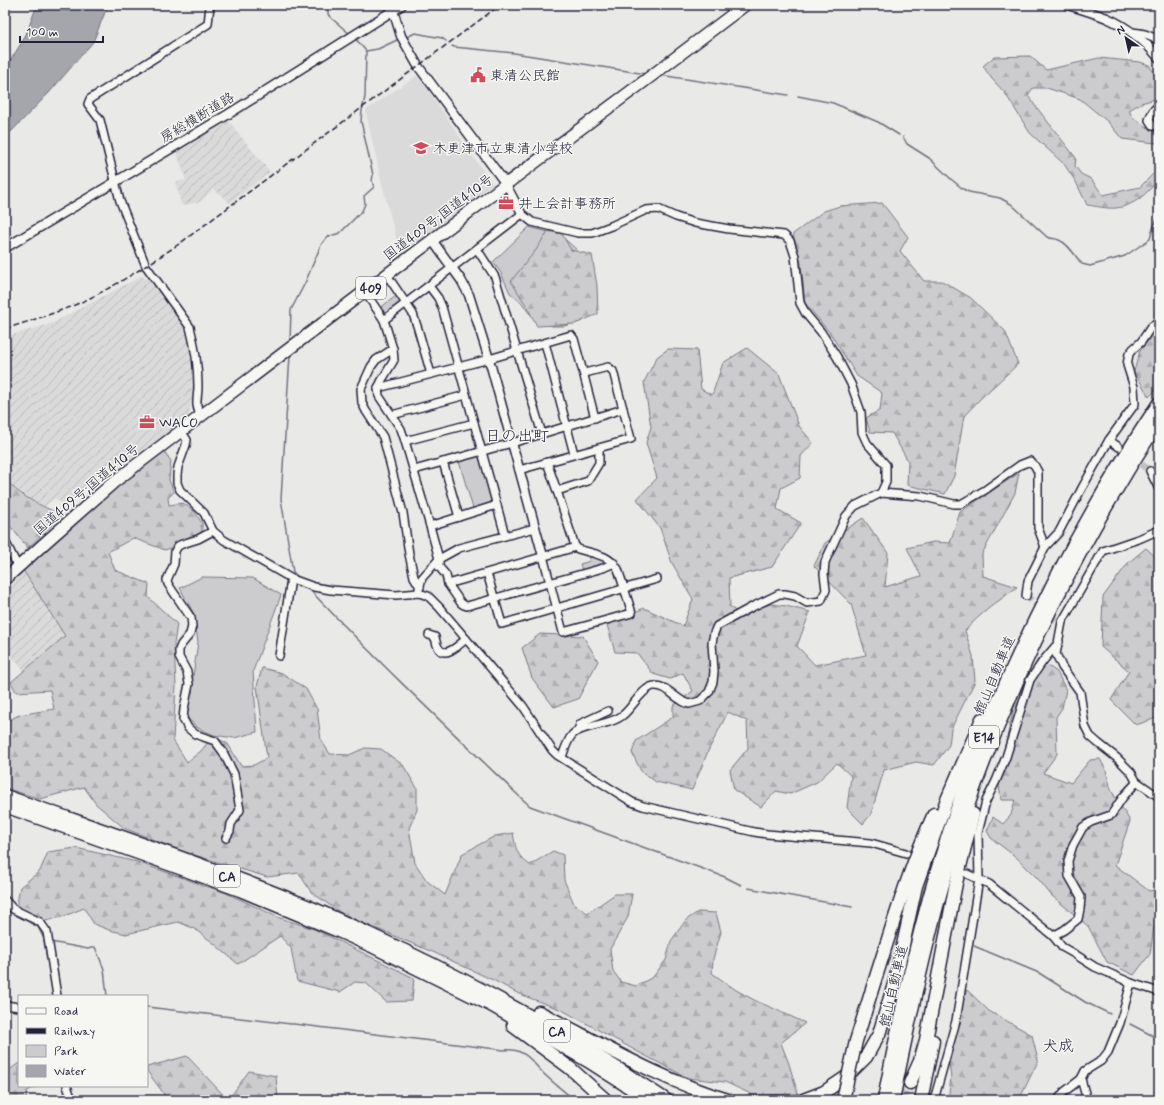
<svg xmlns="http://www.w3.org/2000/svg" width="1164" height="1105" viewBox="0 0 1164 1105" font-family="Mynerve,'Klee One',sans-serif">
	<defs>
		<pattern id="industrial-furrows" width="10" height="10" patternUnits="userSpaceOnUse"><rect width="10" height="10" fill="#dadada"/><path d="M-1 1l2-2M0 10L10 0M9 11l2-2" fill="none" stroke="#bbbbbc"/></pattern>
		<pattern id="forest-firs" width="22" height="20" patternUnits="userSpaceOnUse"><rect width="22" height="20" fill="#ccccce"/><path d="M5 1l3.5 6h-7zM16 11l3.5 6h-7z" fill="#afafb2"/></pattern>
	</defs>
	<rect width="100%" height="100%" fill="#e9e9e7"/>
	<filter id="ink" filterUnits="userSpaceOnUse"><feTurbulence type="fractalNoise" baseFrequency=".025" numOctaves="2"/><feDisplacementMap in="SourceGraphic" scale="8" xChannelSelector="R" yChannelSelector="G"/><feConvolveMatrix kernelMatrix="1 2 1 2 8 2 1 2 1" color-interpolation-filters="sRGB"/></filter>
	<g filter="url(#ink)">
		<path fill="#dadada" d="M 418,75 L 492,184 L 401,256 L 381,180 L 367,117 L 366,110 Z"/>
		<g fill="url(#industrial-furrows)">
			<path d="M 227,119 L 270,172 L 230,203 L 213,189 L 200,202 L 182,206 L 175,182 L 186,180 L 176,151 Z"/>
			<path d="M 141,276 L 146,278 L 152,278 L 188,333 L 194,390 L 188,419 L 63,505 L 55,498 L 44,507 L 31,500 L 10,484 L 5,478 L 5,337 L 53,323 Z"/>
			<path d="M 23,570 L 65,636 L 24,671 L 5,649 L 5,587 Z"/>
		</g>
		<g fill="#ccccce" stroke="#777784">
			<path d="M 529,227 L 560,235 L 577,250 C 580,274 581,297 583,321 L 564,326 L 552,326 L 539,322 L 529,313 L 522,303 L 510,293 L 501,273 L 493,262 Z"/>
			<path d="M 399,294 L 406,303 L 384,320 L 377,310 Z"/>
			<path d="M 482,451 L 497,505 L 474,512 L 458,458 Z"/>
			<path d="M 588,552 L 614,563 L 583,573 L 580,564 L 590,561 Z"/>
			<path d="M 202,577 L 253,578 L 281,595 L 253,671 L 257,732 L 234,738 L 214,735 L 196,727 L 187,717 L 198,642 L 194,614 L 180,588 Z"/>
		</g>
		<g fill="url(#forest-firs)" stroke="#777784">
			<path d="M 1030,56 L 1046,70 L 1099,58 L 1140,62 L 1149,65 L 1159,81 L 1159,98 L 1141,103 L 1129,110 L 1132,117 L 1151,130 L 1159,133 L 1159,142 L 1156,143 L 1122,139 L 1108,122 L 1080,99 L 1047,88 L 1033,88 L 1028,95 L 1034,104 L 1076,158 L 1075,166 L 1081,174 L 1091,179 L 1103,195 L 1140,187 L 1159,168 L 1159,179 C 1147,193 1135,206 1116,208 C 1107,209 1096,206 1087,205 L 1076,182 L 1064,164 L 1030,133 L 1005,93 L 992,79 L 983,66 L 994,57 Z"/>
			<path d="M 882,203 L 908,237 L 900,251 L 924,281 L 942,281 L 971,298 L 1005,331 L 1018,364 L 981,398 L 964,416 L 954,476 L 945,494 L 907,485 L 908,461 L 892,433 L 870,432 L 866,418 L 880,410 L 882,393 L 857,376 L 830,333 L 805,303 L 801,263 L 793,234 L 824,211 L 840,206 Z"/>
			<path d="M 548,231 L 562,234 L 571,250 L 592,255 L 597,286 L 598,314 L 575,324 L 537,326 L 526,305 L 511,281 L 536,250 Z"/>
			<path d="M 1159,331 L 1159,387 L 1149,397 L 1134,371 L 1140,351 L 1155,332 Z"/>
			<path d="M 747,348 L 779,374 L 799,426 L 813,443 L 801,456 L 800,478 L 781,488 L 777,509 L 801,523 L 772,567 L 729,578 L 730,607 L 740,614 L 771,604 L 786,606 L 810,612 L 797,646 L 815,665 L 866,655 L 851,604 L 814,566 L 825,543 L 863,518 L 888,553 L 885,587 L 921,576 L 907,548 L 933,542 L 950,543 L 960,512 L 1019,473 L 1015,493 L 982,554 L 983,576 L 1017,587 C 999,601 980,613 965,631 L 973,656 L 975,681 L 951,729 L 949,745 L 934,765 L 916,762 L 884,770 L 871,814 L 863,824 L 847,808 L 851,776 L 837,763 L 817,782 L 790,794 L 776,791 L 761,807 L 734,790 L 730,770 L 748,748 L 747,721 L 728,712 L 709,749 L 692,790 L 656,782 L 641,771 L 632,753 L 636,741 L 673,717 L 673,706 L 693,691 L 683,673 L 670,679 L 653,674 L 637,653 L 615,652 L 607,625 L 644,608 L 683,626 L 693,599 L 672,563 L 660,528 L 637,499 L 657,478 L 646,443 L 651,427 L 644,382 L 657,357 L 668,349 L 697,350 L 701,389 L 712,395 L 723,363 Z"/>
			<path d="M 164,451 L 171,461 L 169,480 L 174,492 L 168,498 L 169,505 L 183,503 L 194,511 L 202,523 L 202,532 L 195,537 L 194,540 L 165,550 L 133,538 L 108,552 L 115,570 L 149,584 L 148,597 L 177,624 L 174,644 L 176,685 L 173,740 L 187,762 L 201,751 L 213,736 L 228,744 L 241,766 L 254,765 L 267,758 L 257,686 L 262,668 L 282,673 L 306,689 L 317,709 L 321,740 L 330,754 L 349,755 L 365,748 L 381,749 L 403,765 L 417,788 L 417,810 L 409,828 L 415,863 L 427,881 L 445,895 L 462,854 L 495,836 L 513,833 C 516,849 516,855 530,865 L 553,851 L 563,855 L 564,880 L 574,904 L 587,913 L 595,908 L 615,894 L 632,894 L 628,917 L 610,949 L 613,971 L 621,982 L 636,986 L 653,977 L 666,960 L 671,941 L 686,920 L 698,912 L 716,913 L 721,932 L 713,959 L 712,973 L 736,990 L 756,1001 L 777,1010 L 805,1023 L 781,1043 L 789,1064 L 798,1094 L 753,1095 L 725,1082 L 688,1078 L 642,1054 L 562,1010 L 519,994 L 497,982 L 435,953 L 344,915 L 311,892 L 299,873 L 267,877 L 184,852 L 124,828 L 96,804 L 84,787 L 40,799 L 5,788 L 5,722 L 19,715 L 54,709 L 50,690 L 16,692 L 11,682 L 65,636 L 23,570 L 77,520 L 160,452 Z"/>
			<path d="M 5,478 C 19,497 42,506 62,515 L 28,548 L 5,520 Z"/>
			<path d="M 1146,548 L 1159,560 L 1159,717 L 1136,725 L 1111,700 L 1129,671 L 1101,647 L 1103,597 L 1128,563 Z"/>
			<path d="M 540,634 L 583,636 L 598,661 L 578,699 L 554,707 L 532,678 L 522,648 Z"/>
			<path d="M 1038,659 L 1057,672 L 1066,690 L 1062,708 L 1056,717 L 1057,754 L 1043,773 L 1071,783 L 1090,760 L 1100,759 L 1106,770 L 1111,790 L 1130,821 L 1115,865 L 1149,891 L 1159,889 L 1159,925 L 1154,927 L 1150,954 L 1134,975 L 1107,962 L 1088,926 L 1051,895 L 1039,880 L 1016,857 L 991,838 L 987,831 L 993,817 L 1003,824 L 1011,815 L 1015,800 L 1001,800 L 998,777 L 1015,702 Z"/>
			<path d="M 76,848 L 137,862 L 226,893 L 280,918 L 314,929 L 414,978 L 412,1001 L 386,1002 L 366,983 L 355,982 L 340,992 L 297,981 L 291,948 L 280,936 L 238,964 L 211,941 L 193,928 L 178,922 L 126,934 L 109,930 L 94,924 L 84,908 L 62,917 L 37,923 L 16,909 L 20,887 L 40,871 L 48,852 Z"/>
			<path d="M 967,990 L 989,1011 L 1032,1035 L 1038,1061 L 1019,1100 L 948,1100 L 951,1078 L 946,1042 Z"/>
			<path d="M 187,1056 L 228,1100 L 249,1071 L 276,1076 L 278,1100 L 159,1100 L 164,1094 L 147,1071 L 147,1067 Z"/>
			<path d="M 19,1063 L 19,1086 L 38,1086 L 27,1091 L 26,1100 L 5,1100 L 5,1073 Z"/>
		</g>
		<path fill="#a5a5ac" stroke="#71717f" d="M 37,5 L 108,5 L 93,42 L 49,93 L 5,138 L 5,69 L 25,37 Z"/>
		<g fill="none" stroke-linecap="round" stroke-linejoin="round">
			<g stroke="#71717f" stroke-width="1.5">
				<path d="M 328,5 L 328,14 L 330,17 L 351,35"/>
				<path d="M 407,37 L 415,33 L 442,38 L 446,41"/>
				<path d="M 452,46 L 454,47 L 514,53 L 646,74"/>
				<path d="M 366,51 L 378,49 L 397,40"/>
				<path d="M 660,75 L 788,95"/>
				<path d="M 798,96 L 833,103 L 878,122 L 899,135"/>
				<path d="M 903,137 L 907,144 L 929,158 L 952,180 L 963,189 L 969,192 L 1000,198 L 1011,204 L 1047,237 C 1051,239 1055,238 1059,240 C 1069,244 1075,256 1082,264 L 1090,266 L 1125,256 L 1150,239 L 1154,225 L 1159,217"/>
				<path d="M 290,342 L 291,310 L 305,283 L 321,245 L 327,237 L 340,233 L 362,211 L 365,204 L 364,196 L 374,187 L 372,181 L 373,175 L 361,121 L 362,110 L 365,97 L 366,51 L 355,38"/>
				<path d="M 290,355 L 281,499 L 293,572 L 299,578"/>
				<path d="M 311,591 C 378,662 449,729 519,796 L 530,806 L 725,877 L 741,885"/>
				<path d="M 748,888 L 852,907"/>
				<path d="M 13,913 L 38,927 L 45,941"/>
				<path d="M 51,942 L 88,949 L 95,947 L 104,969 L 107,996"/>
				<path d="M 974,946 L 1039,973 L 1085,1002 L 1110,1014"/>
				<path d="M 147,1007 L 291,1024 L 294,1024 L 504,1050 C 524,1048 531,1060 543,1073 C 552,1082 564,1091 574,1100"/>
				<path d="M 1130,1024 L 1159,1039"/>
			</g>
			<g stroke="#c1c1c5" stroke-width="7" stroke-dasharray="7 3.5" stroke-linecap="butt">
				<path d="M 1133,458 L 1150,471"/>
				<path d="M 1026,596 L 1058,622"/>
			</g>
			<path stroke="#c1c1c5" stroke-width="12" stroke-dasharray="12 6" stroke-linecap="butt" d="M 897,1100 L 910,1083"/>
			<g stroke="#22223b" stroke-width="10">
				<g id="minor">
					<path d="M 1131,32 C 1142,33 1150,34 1159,41"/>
					<path d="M 1153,126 L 1149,120 C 1151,114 1153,109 1159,106"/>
					<path d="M 506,184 L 522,214 L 532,222 L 578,233 L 592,233 L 611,226 L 646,210 L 658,209 L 676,217 L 695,223 L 729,229 L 784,235 L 790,241 L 795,256 L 800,303 L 806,314 L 821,332 L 837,357 L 851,384 L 861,412 L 862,432 L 867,443 L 886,465 L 886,482 L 881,493"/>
					<path d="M 477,249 L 495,277 L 542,434"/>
					<path d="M 387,275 L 413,314 L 418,329 L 431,374"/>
					<path d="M 429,286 L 438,298 L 442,307 L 505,535"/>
					<path d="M 365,292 L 384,320 L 393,349 L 394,360 L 382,380 L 378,388 L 379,396 L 401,429 L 405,441 L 430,526 L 439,559 L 439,567 L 446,575 L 448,584 L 461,603 L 464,605 L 467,606 L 603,568 L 614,563"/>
					<path d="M 384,320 L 522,214"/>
					<path d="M 545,343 L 574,454"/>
					<path d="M 393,349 L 376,360 L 371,367 L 361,389 L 362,403 L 366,411 L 383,437 L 403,513 L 409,554 L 414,577 L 420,587"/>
					<path d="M 583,372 L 595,418"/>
					<path d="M 378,388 L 489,359 L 571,335 L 574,339 L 583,372 L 585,373 L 608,367 L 613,371 L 631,439 L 519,470"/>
					<path d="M 392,415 L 466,395"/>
					<path d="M 201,417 C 194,403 198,400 198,386 C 198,367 195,346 190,327 L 146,266 L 120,201 L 100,120 L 88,104 L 90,99 L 208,24 L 210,5"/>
					<path d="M 181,431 L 187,440 L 186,445 L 178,467 L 177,475 L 177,483 L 180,490 L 204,513 L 213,531 L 224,540 L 292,579 L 314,587 L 331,590 L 396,595 L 419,593 L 428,596 L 439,607 L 523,706 L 552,750 L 557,755 L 632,802 L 643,806 L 754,832 L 767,834 L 871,843 L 906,853"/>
					<path d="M 1109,440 L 1119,447"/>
					<path d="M 405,441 L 474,423"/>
					<path d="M 443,462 L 459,517"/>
					<path d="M 547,462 L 557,491"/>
					<path d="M 414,470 L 512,443 L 623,409"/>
					<path d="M 1150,471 L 1159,489"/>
					<path d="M 430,526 L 497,505"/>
					<path d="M 213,531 L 198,539 L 182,544 L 178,546 L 175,551 L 174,564 L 167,580 L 168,584 L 191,618 L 192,626 L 190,634 L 181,645 L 179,650 L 179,657 L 187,672 L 189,684 L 184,709 L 183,719 L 188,728 L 195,734 L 215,741 L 223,752 L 234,774 L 240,810 L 231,824 L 230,831 L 226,838"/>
					<path d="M 5,541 L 18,567"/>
					<path d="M 543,556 L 563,632 L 632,613 L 618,569 C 608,554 594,554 578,549 L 575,546 L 557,491 L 588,481 L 599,463 L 599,448"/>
					<path d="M 487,573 L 502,624 L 657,579"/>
					<path d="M 448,584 L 576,547"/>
					<path d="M 419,589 L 422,578 L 439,559 L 459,548 L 535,528"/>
					<path d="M 1026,596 L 1028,581 L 1045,547 L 1059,532 L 1082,488 L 1109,440 L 1135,404 L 1134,387 L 1127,365 L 1129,354 L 1133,349 L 1141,342 L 1151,327 L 1159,322"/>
					<path d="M 429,635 L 435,637 C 436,641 436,644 438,647 C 444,660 460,644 466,639"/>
					<path d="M 279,656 L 291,579"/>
					<path d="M 578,731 L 580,724 L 608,711"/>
					<path d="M 562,757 C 564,751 568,740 572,735 C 580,725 610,726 623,715 C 632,708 643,687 654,686 C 665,685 672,695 681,700 C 683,702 686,703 689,704 L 700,701 L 709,692 L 713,682 L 714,671 L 712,643 L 714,633 L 717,626 L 752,607 L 779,594 L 785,594 L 795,596 L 807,603 L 821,601 L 826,590 L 824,574 L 825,562 L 846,516 L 855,506 L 881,493 L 920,496 L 954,504 L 961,504 L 985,490 L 1020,465 L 1030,461 L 1035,466 L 1038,472 L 1038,528 L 1045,547"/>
					<path d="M 1136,781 L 1159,797"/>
					<path d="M 967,874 L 989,884 L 1053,936 L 1062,947 L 1076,955 L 1095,967 L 1111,974 L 1131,983 L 1159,992"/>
					<path d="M 5,900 L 13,909 L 40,922 L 47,932 L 57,996"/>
					<path d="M 1053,936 L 1064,930 L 1078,919 L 1080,909 L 1081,897 L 1069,876 L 1068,861 L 1073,845 L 1083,827 L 1091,822 L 1111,815 L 1123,797 L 1135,784 L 1136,781 L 1131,772 L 1117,758 L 1098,743 L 1090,736 L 1085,726 L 1080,692 L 1062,667 L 1056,654 L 1062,622 L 1103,551 L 1141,538 L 1159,530"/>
					<path d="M 5,1005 L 19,1007"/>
					<path d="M 67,1086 L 72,1100"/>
					<path d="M 934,1100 L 956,1021 L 979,879 L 978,833 L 986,801 L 996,781 L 1006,757 L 1030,680 L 1043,661 L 1059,642"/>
					<path d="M 1058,1100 L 1064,1092 L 1081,1079"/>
					<path d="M 1087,1100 L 1081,1079 L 1085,1071 L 1101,1061 L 1108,1052 L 1120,1023 L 1131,983"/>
				</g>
			</g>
			<g stroke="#22223b" stroke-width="11">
				<g id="tertiary">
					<path d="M 1068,5 C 1081,9 1094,13 1107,18 C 1127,27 1145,41 1159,58"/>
					<path d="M 393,10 L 401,36 L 418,66 L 506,184"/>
					<path d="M 432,240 L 461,280 L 469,295 L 489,359 L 543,556"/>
					<path d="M 5,248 L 227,115 L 402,5"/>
				</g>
			</g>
			<g stroke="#22223b" stroke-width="14">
				<path id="trunk" d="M 5,579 L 47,541 L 114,482 L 506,184 L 642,83 L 745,5"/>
			</g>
			<g stroke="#22223b" stroke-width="15">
				<g id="motorway">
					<path d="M 5,796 C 104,831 204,864 302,904 C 337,918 371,935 405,951 C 478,986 548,1025 617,1068 C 633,1079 650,1089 666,1100"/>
					<path d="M 5,806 L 155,859 L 240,890 L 336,930 L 374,947 L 491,1005 L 588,1061 L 649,1100"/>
					<path d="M 875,980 C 893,924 909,868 934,814"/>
					<path d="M 539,1012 C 599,1043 662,1081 728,1100"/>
					<path d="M 513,1026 L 570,1068 L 606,1100"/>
					<path d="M 910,1083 L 920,1061 L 926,1040 L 956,883 L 973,814"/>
					<path d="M 803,1100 L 824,1092 L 845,1078 L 866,1057 L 879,1034 L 895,981 L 916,886 L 946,802 L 982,719"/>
					<path d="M 884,1100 C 898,1024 914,948 936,874 C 985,708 1063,548 1159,403"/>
					<path d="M 893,1100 C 908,1025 924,950 945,877 C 993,715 1067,562 1159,421"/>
					<path d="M 921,1100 L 933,1041"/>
				</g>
			</g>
			<use href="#minor" stroke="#f6f6f2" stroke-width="7"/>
			<use href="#tertiary" stroke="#f6f6f2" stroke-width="8"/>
			<use href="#trunk" stroke="#f6f6f2" stroke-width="11"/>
			<use href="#motorway" stroke="#f6f6f2" stroke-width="12"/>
			<path stroke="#22223b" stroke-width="1.5" stroke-dasharray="6 3" stroke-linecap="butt" d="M 5,329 C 32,320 60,312 86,300 C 119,284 149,264 179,244 L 500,5"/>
			<g stroke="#22223b" stroke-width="15" stroke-linecap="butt">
				<path id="motorway-bridge" d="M 843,1100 L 856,1041 L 875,980"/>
			</g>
			<use href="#motorway-bridge" stroke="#f6f6f2" stroke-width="12"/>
		</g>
	</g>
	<defs>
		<g id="civic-bare" transform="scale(1.2)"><path d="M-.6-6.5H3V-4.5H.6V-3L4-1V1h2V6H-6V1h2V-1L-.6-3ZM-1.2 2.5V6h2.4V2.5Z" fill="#d1495b" stroke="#f6f6f2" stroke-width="2.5" paint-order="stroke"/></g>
		<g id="school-bare" transform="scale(1.2)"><path d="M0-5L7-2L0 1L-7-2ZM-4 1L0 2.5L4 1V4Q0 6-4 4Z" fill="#d1495b" stroke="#f6f6f2" stroke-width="2.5" paint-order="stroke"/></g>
		<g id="office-bare" transform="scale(1.2)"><path d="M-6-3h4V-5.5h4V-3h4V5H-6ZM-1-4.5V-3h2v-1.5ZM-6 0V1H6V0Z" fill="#d1495b" stroke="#f6f6f2" stroke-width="2.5" paint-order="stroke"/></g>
	</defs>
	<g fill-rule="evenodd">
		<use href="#civic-bare" x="478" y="75"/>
		<use href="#school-bare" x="421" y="148"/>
		<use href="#office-bare" x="506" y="203"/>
		<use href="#office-bare" x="147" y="422"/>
	</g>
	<g text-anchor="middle" stroke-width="3" stroke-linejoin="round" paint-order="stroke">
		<g fill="#f6f6f2" stroke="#626272" stroke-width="1">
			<rect x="356" y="277" width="30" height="22" rx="3"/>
			<rect x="969" y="726" width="30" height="22" rx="3"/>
			<rect x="214" y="865" width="26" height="22" rx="3"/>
			<rect x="544" y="1020" width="26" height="22" rx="3"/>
		</g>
		<g font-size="13" font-weight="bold" fill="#22223b">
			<text x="371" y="293">409</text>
			<text x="984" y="742">E14</text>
			<text x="227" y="881">CA</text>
			<text x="557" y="1036">CA</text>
		</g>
		<g font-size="14" fill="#22223b" stroke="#f6f6f2" text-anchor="start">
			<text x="490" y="80">東清公民館</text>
			<text x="433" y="153">木更津市立東清小学校</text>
			<text x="518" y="208">井上会計事務所</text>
			<text x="159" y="427">WACO</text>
		</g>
		<g font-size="14" fill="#22223b" stroke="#f6f6f2">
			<text transform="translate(197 117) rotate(-31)" y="5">房総横断道路</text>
			<text transform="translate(438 217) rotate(-37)" y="5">国道409号;国道410号</text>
			<text transform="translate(86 489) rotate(-40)" y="5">国道409号;国道410号</text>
			<text transform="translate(994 675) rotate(-67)" y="5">館山自動車道</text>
			<text transform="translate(893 986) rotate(-77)" y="5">館山自動車道</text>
		</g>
		<g font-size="16" fill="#22223b" stroke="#f6f6f2">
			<text x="517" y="441">日の出町</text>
			<text x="1058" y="1051">犬成</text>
		</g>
	</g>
	<rect width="1164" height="1105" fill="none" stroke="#f6f6f2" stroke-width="20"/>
	<rect x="10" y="10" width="1144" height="1085" fill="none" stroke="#22223b" stroke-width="1.5" filter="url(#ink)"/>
	<rect x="18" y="995" width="130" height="92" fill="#f6f6f2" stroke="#a1a1a9"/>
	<rect x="26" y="1008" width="20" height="6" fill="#f6f6f2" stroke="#a1a1a9"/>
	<text x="54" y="1015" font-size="12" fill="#22223b">Road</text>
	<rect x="26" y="1028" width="20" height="6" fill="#22223b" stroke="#a1a1a9"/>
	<text x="54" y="1035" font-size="12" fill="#22223b">Railway</text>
	<rect x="26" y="1045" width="20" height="12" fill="#ccccce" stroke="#a1a1a9"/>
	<text x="54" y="1055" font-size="12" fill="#22223b">Park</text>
	<rect x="26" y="1065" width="20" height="12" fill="#a5a5ac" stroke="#a1a1a9"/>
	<text x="54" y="1075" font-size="12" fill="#22223b">Water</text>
	<g transform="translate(1126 38) rotate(326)" stroke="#f6f6f2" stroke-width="3" paint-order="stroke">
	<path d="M0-3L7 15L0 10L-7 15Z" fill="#22223b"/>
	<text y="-6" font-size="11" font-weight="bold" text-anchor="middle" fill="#22223b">N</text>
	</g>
	<path d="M20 36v6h83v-6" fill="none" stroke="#22223b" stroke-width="2"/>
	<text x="26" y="36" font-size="12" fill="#22223b" stroke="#f6f6f2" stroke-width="3" paint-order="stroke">100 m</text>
</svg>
